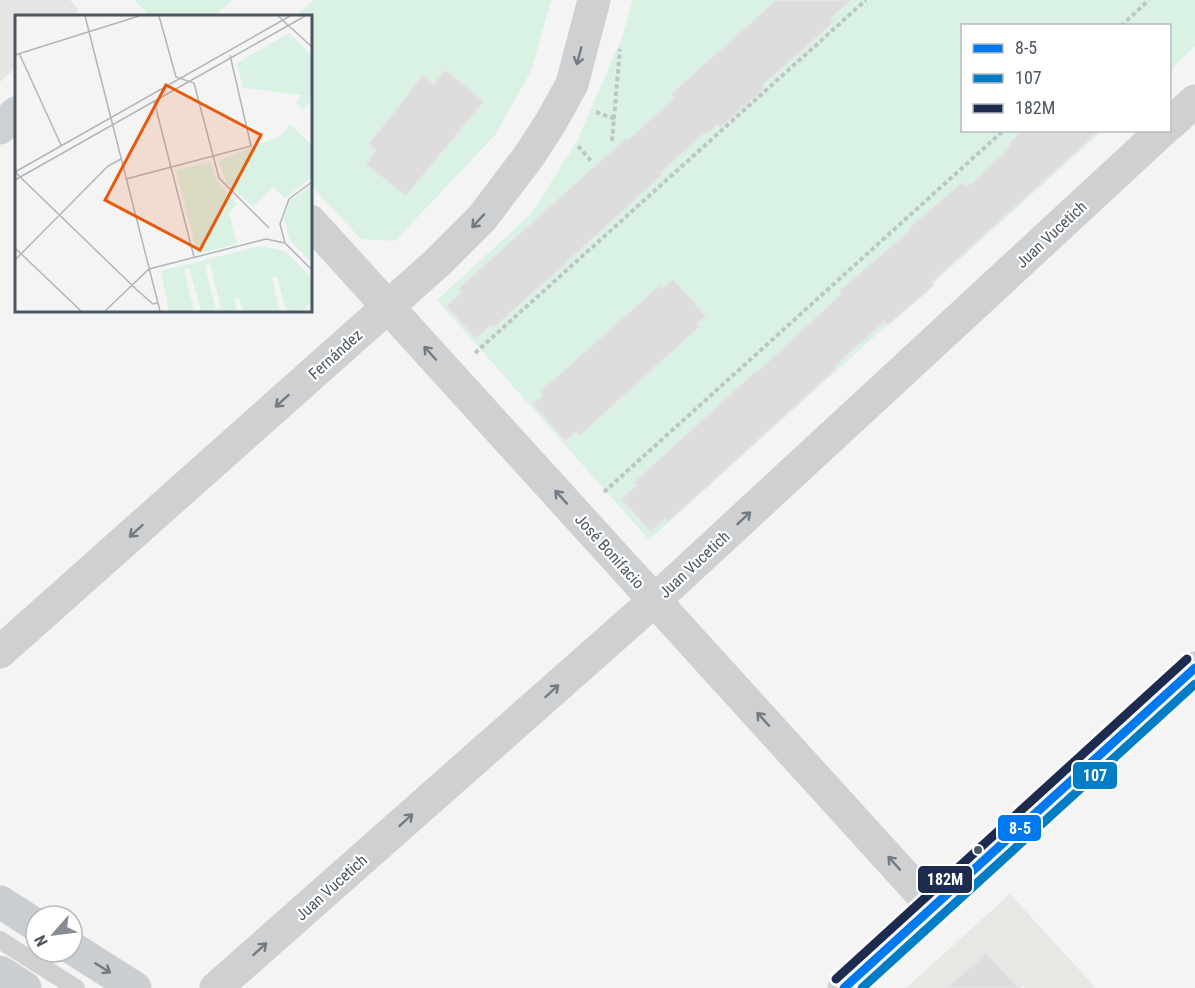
<svg xmlns="http://www.w3.org/2000/svg" width="1195" height="988" viewBox="0 0 1195 988" font-family="'Roboto Condensed',sans-serif">
	<rect width="100%" height="100%" fill="#f4f4f4"/>
	<path fill="#e8e7e3" d="M 1010,894 L 1096,988 L 1025,988 L 1022,986 L 1021,988 L 906,988 Z"/>
	<path fill="#e6e5e6" d="M 0,0 L 70,0 L 79,10 L 72,16 L 16,16 L 16,67 L 0,82 Z"/>
	<g fill="#d9f2e3" fill-rule="evenodd">
		<path d="M 134,0 L 233,0 L 214,16 L 150,16 Z"/>
		<path d="M 314,0 L 551,0 L 531,71 L 495,135 L 395,241 L 361,239 L 311,186 L 310,16 L 295,16 ZM 445,70 L 483,101 L 407,196 L 367,164 L 376,150 L 369,143 L 423,76 L 434,84 Z"/>
		<path d="M 633,0 L 1195,0 L 1195,46 L 1170,70 L 1170,26 L 962,26 L 962,130 L 1102,131 L 649,540 L 437,300 L 531,214 L 576,143 L 621,40 Z"/>
	</g>
	<g fill="#ddddde" stroke="#e5e6e7" stroke-width="1.5">
		<path d="M 776,0 L 851,0 L 831,18 L 834,22 L 763,85 L 765,88 L 720,128 L 717,125 L 706,134 L 705,133 L 660,173 L 662,175 L 545,282 L 493,328 L 490,326 L 476,339 L 446,306 L 462,292 L 459,288 L 626,138 L 628,140 L 674,98 L 671,94 Z"/>
		<path d="M 445,70 L 484,101 L 406,196 L 366,164 L 376,150 L 369,144 L 423,75 L 434,84 Z"/>
		<path d="M 1023,130 L 1100,130 L 932,282 L 934,285 L 888,325 L 885,321 L 835,366 L 837,368 L 668,522 L 665,519 L 651,532 L 621,499 L 637,485 L 634,482 L 757,370 L 758,371 L 841,294 L 839,291 L 911,229 L 909,228 L 962,182 L 966,186 L 970,182 L 971,184 L 1010,147 L 1008,144 Z"/>
		<path d="M 673,279 L 706,316 L 697,324 L 700,326 L 579,436 L 576,432 L 565,441 L 533,404 L 542,396 L 540,392 L 660,285 L 662,288 Z"/>
		<path d="M 986,953 L 1019,988 L 947,988 Z"/>
	</g>
	<g fill="none" stroke-linecap="round" stroke-linejoin="round">
		<g stroke="#bcc7c4" stroke-width="4" stroke-dasharray="4.5 3" stroke-linecap="butt">
			<path d="M 1121,26 L 1149,0"/>
			<path d="M 596,112 L 615,119"/>
			<path d="M 612,141 L 620,49"/>
			<path d="M 578,146 L 591,161"/>
			<path d="M 475,353 L 866,0"/>
			<path d="M 604,492 L 1004,130"/>
		</g>
		<path stroke="#ced0d2" stroke-width="18" d="M 0,940 L 76,988"/>
		<g stroke="#ced0d2" stroke-width="33">
			<path d="M 1170,124 L 1195,101"/>
			<path d="M 0,128 L 16,113"/>
			<path d="M 310,221 L 933,907"/>
			<path d="M 0,652 L 437,263 L 482,218 L 529,156 L 551,122 L 572,84 L 594,0"/>
			<path d="M 216,988 L 655,600 L 1163,130"/>
		</g>
		<path stroke="#ced0d4" stroke-width="33" d="M 844,988 L 1195,668"/>
		<g stroke="#caced1" stroke-width="33">
			<path d="M 0,902 L 36,925"/>
			<path d="M 72,948 L 135,988"/>
			<path d="M 0,972 L 25,988"/>
		</g>
		<g stroke="#fff" stroke-width="14">
			<path id="bus-1" d="M 844,988 L 1195,668"/>
		</g>
		<g stroke="#fff" stroke-width="14">
			<path id="bus-2" d="M 862,988 L 1195,684"/>
		</g>
		<g stroke="#fff" stroke-width="14">
			<path id="bus-3" d="M 836,979 L 1187,659"/>
		</g>
		<use href="#bus-1" stroke="#0079ef" stroke-width="9"/>
		<use href="#bus-2" stroke="#007dc5" stroke-width="9"/>
		<use href="#bus-3" stroke="#1d2b4f" stroke-width="9"/>
	</g>
	<defs><path id="oneway-shaft" d="M-6 0H5M1.5-3L5.5 0L1.5 3" fill="none" stroke-width="1.6" stroke-linecap="round" stroke-linejoin="round" transform="scale(1.5)"/></defs>
	<g stroke="#727b83">
		<use href="#oneway-shaft" transform="translate(579 56) rotate(105)"/>
		<use href="#oneway-shaft" transform="translate(478 221) rotate(133)"/>
		<use href="#oneway-shaft" transform="translate(430 353) rotate(-132)"/>
		<use href="#oneway-shaft" transform="translate(282 401) rotate(138)"/>
		<use href="#oneway-shaft" transform="translate(561 497) rotate(-132)"/>
		<use href="#oneway-shaft" transform="translate(744 518) rotate(-43)"/>
		<use href="#oneway-shaft" transform="translate(136 531) rotate(138)"/>
		<use href="#oneway-shaft" transform="translate(552 691) rotate(-42)"/>
		<use href="#oneway-shaft" transform="translate(763 719) rotate(-132)"/>
		<use href="#oneway-shaft" transform="translate(406 820) rotate(-42)"/>
		<use href="#oneway-shaft" transform="translate(894 863) rotate(-132)"/>
		<use href="#oneway-shaft" transform="translate(260 949) rotate(-42)"/>
	</g>
	<use stroke="#707a83" href="#oneway-shaft" transform="translate(103 968) rotate(32)"/>
	<circle fill="#4a5661" stroke="#fff" stroke-width="2" cx="978" cy="850" r="5"/>
	<g text-anchor="middle" stroke-width="4.5" stroke-linejoin="round" paint-order="stroke">
		<g font-size="16" fill="#4a5661" stroke="#fff">
			<text transform="translate(1051 234) rotate(-43)" y="6">Juan Vucetich</text>
			<text transform="translate(335 354) rotate(-42)" y="6">Fernández</text>
			<text transform="translate(610 551) rotate(48)" y="6">José Bonifacio</text>
			<text transform="translate(694 564) rotate(-43)" y="6">Juan Vucetich</text>
			<text transform="translate(331 887) rotate(-42)" y="6">Juan Vucetich</text>
		</g>
	</g>
	<g transform="translate(15 15)">
		<rect width="297" height="297" fill="#f4f4f4"/>
		<path d="M 274,18 L 297,40 L 297,85 L 288,94 L 281,88 L 287,80 L 228,73 L 222,48 ZM 275,109 L 297,130 L 297,162 L 270,183 L 258,172 L 238,192 L 212,168 L 203,146 L 267,120 ZM 195,147 L 203,168 L 222,189 L 214,198 L 222,229 L 182,239 L 161,155 ZM 297,170 L 297,248 L 275,226 L 269,203 L 274,186 ZM 246,231 L 270,236 L 297,263 L 297,287 L 288,296 L 271,296 L 262,261 L 257,263 L 265,296 L 228,296 L 224,283 L 220,284 L 222,296 L 186,296 L 174,253 L 169,254 L 179,296 L 154,296 L 146,256 ZM 195,249 L 206,293 L 201,294 L 191,256 L 190,250 Z" fill="#d9f2e3" fill-rule="evenodd"/>
		<path fill="none" stroke="#b0b5b9" stroke-width="1.5" d="M 70,1 L 145,296M 144,1 L 161,62 L 179,68 L 204,163 L 254,213M 263,1 L 297,32M 4,38 L 46,130M 0,40 L 124,1M 139,86 L 179,242M 0,157 L 121,274 L 138,289 L 142,288M 0,157 L 275,1M 111,164 L 236,131 L 215,40M 0,165 L 290,1M 297,167 L 274,184 L 265,209 L 270,228 L 297,255M 0,233 L 66,296M 0,245 L 93,151 L 106,144M 90,296 L 134,254 L 251,224 L 270,228"/>
		<path fill="#e8590c" fill-opacity="0.15" stroke="#e8590c" stroke-width="3" d="M 151,70 L 246,120 L 185,235 L 90,185 Z"/>
		<rect width="297" height="297" fill="none" stroke="#4a5661" stroke-width="3"/>
	</g>
	<g stroke="#fff" stroke-width="2">
		<rect x="1072" y="761" width="46" height="29" rx="6" fill="#007dc5"/>
		<rect x="997" y="814" width="45" height="28" rx="6" fill="#0079ef"/>
		<rect x="917" y="865" width="56" height="29" rx="6" fill="#1d2b4f"/>
	</g>
	<g font-size="16" text-anchor="middle" font-weight="bold" fill="#fff">
		<text x="1095" y="781">107</text>
		<text x="1020" y="834">8-5</text>
		<text x="945" y="885">182M</text>
	</g>
	<rect x="961" y="24" width="210" height="108" fill="#ffffff" stroke="#b7bbc0" stroke-width="1.5"/>
	<rect x="973" y="44" width="30" height="9" fill="#0079ef" stroke="#b7bbc0" stroke-width="1.5"/>
	<text x="1015" y="54" font-size="18" fill="#4a5661">8-5</text>
	<rect x="973" y="74" width="30" height="9" fill="#007dc5" stroke="#b7bbc0" stroke-width="1.5"/>
	<text x="1015" y="84" font-size="18" fill="#4a5661">107</text>
	<rect x="973" y="104" width="30" height="9" fill="#1d2b4f" stroke="#b7bbc0" stroke-width="1.5"/>
	<text x="1015" y="114" font-size="18" fill="#4a5661">182M</text>
	<g transform="translate(54 934) rotate(242)"><circle r="28" fill="#ffffff" stroke="#b7bbc0" stroke-width="1.5"/>
	<path d="M0-4.5L10 22L0 15L-10 22Z" fill="#868d94"/>
	<text y="-9" font-size="16" font-weight="bold" text-anchor="middle" fill="#4a5661">N</text>
	</g>
</svg>
